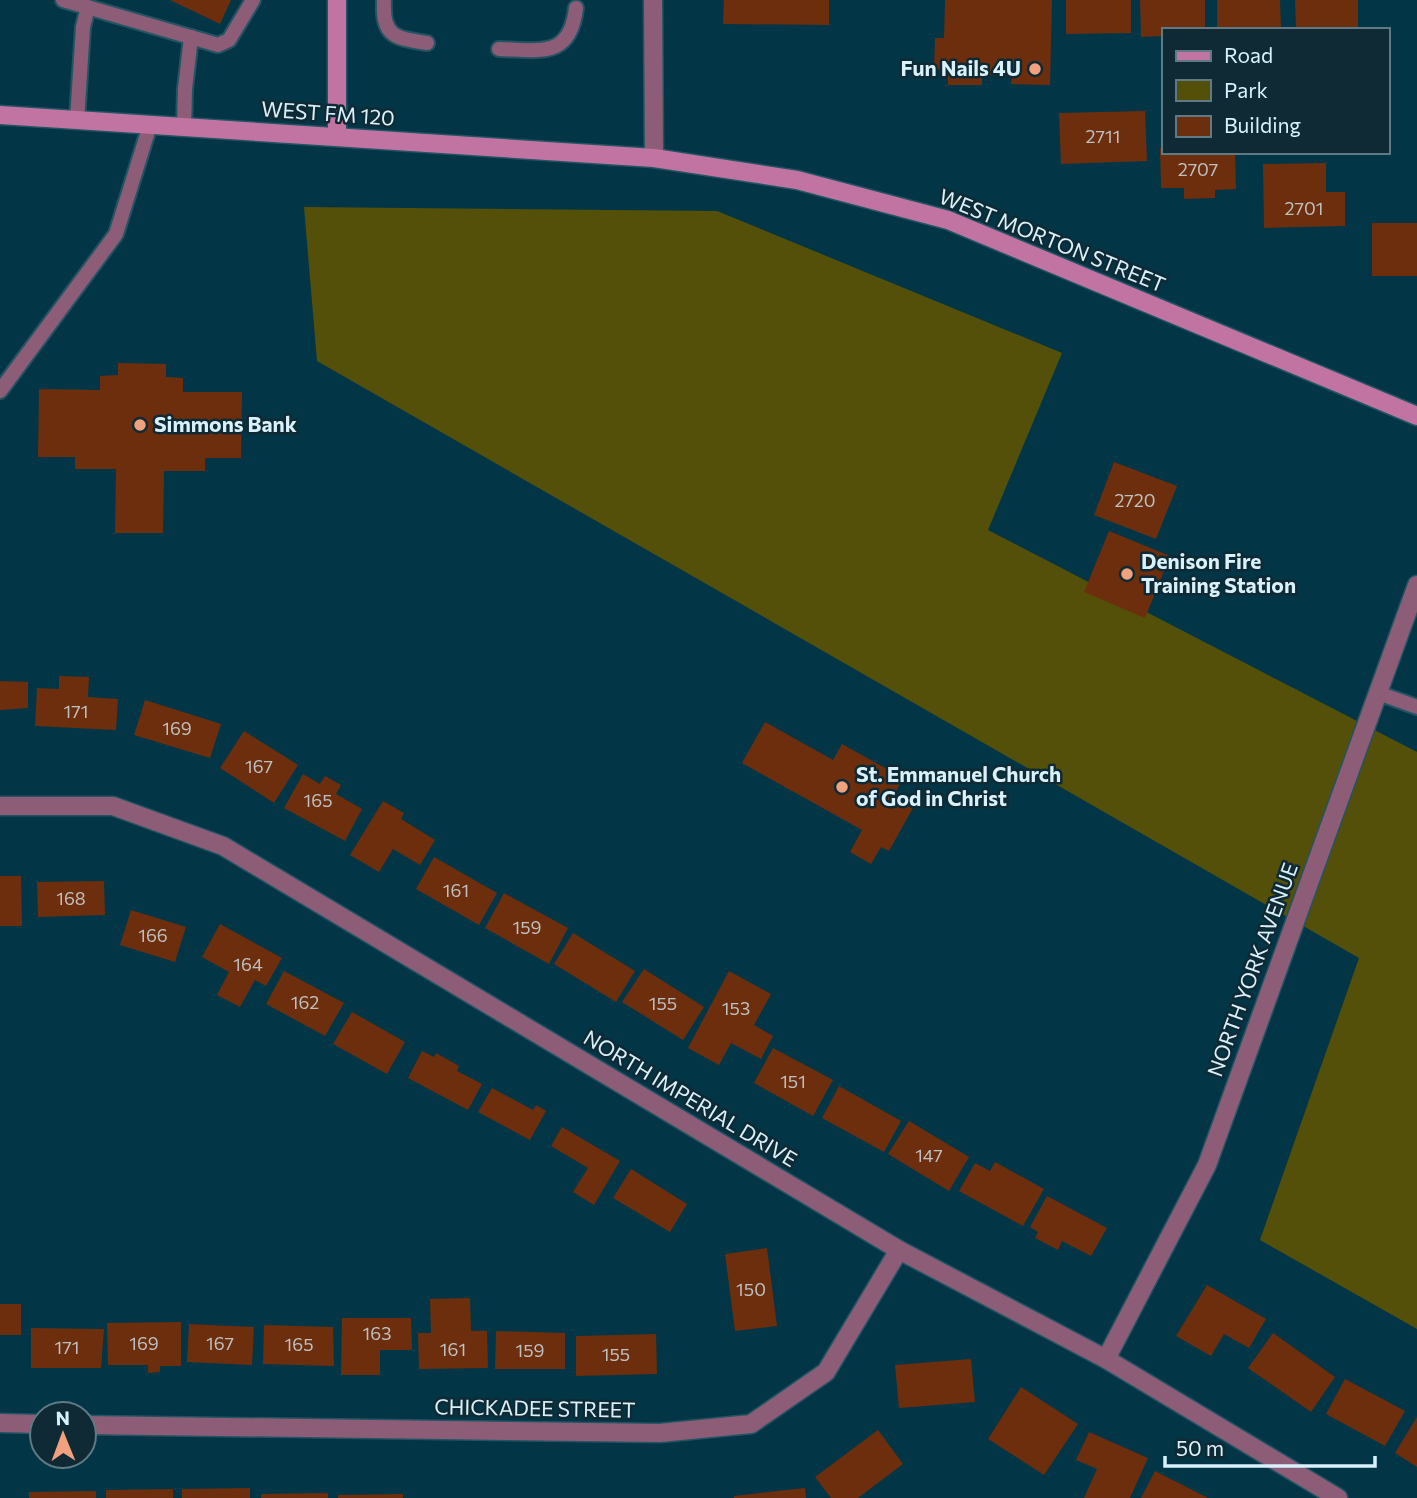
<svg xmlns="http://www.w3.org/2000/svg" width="1417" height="1498" viewBox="0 0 1417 1498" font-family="Commissioner,sans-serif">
	<rect width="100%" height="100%" fill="#023646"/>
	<path fill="#555009" d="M 304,207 L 717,211 L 1062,353 L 988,530 L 1417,752 L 1417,1329 L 1260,1240 L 1359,958 L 317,361 Z"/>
	<g fill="#6d2e0d">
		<path d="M 170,0 L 231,0 L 220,24 Z"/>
		<path d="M 724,0 L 829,0 L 829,25 L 723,24 Z"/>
		<path d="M 945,0 L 1052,0 L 1050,85 L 1011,84 L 1012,76 L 982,75 L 982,85 L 948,85 L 948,70 L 934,69 L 935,38 L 944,38 Z"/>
		<path d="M 1066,0 L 1131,0 L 1131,33 L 1066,34 Z"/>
		<path d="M 1140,0 L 1205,0 L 1205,30 L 1163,30 L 1163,36 L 1141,37 Z"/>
		<path d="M 1217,0 L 1280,0 L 1281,30 L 1217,30 Z"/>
		<path d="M 1295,0 L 1358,0 L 1358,30 L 1296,30 Z"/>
		<path d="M 1145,111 L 1147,161 L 1061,164 L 1059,113 Z"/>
		<path d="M 1160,148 L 1163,148 L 1163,152 L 1235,152 L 1236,189 L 1215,190 L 1215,198 L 1184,199 L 1184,188 L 1161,188 Z"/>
		<path d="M 1326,163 L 1326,192 L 1345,192 L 1345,226 L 1264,228 L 1263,164 Z"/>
		<rect x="1372" y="223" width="45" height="53"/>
		<path d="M 118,363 L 166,364 L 166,377 L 183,378 L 183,392 L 242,392 L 241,458 L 205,458 L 205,471 L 164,471 L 163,533 L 115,533 L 116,469 L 75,469 L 75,457 L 38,457 L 39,389 L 100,390 L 100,376 L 118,375 Z"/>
		<path d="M 1114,462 L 1177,486 L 1156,539 L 1094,515 Z"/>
		<path d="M 1109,531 L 1170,556 L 1145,618 L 1084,592 Z"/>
		<path d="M 59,676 L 89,677 L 88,697 L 118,699 L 116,730 L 35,726 L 37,688 L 59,689 Z"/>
		<path d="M 0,681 L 28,682 L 28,708 L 0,710 Z"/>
		<path d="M 145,700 L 221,724 L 210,758 L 134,735 Z"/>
		<path d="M 765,722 L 833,760 L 842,744 L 903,778 L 893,797 L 913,808 L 889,851 L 881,847 L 871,864 L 850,852 L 862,830 L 742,763 Z"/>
		<path d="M 244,731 L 298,765 L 274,803 L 220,768 Z"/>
		<path d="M 303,774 L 320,784 L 325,776 L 341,785 L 336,794 L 362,809 L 345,841 L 284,808 Z"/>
		<path d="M 383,801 L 404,813 L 401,819 L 435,840 L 420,865 L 393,849 L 379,872 L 350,855 Z"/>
		<path d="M 434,857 L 497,893 L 479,925 L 416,889 Z"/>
		<path d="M 0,876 L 21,876 L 22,926 L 0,926 Z"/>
		<path d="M 104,881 L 105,915 L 38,917 L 37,882 Z"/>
		<path d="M 504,893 L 568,928 L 549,964 L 485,928 Z"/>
		<path d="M 131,910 L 186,927 L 175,962 L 120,945 Z"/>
		<path d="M 220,924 L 282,958 L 266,986 L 255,980 L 240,1007 L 217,995 L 229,972 L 202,957 Z"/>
		<path d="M 573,933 L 635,971 L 616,1002 L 554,964 Z"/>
		<path d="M 644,969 L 704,1007 L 683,1040 L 622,1002 Z"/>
		<path d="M 284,971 L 344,1003 L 325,1036 L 266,1004 Z"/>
		<path d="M 729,971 L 771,994 L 754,1025 L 773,1036 L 761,1059 L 731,1043 L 719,1065 L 688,1048 Z"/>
		<path d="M 352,1012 L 405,1042 L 387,1074 L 333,1044 Z"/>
		<path d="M 773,1048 L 833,1080 L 813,1116 L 754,1083 Z"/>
		<path d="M 422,1051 L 434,1057 L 436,1053 L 459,1066 L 457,1071 L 482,1084 L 468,1110 L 408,1078 Z"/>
		<path d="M 839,1086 L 901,1121 L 884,1152 L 822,1118 Z"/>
		<path d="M 492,1088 L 533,1110 L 536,1105 L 546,1111 L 530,1140 L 478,1112 Z"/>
		<path d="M 909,1121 L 969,1157 L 949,1191 L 888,1154 Z"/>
		<path d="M 562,1127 L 620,1161 L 594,1205 L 573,1192 L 588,1168 L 551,1146 Z"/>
		<path d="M 995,1162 L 1044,1189 L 1023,1226 L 959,1191 L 975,1163 L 990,1171 Z"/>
		<path d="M 631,1169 L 687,1204 L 670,1232 L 613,1198 Z"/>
		<path d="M 1047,1196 L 1107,1228 L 1091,1256 L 1062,1241 L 1058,1250 L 1035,1238 L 1038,1232 L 1030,1227 Z"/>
		<path d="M 767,1248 L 777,1326 L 735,1331 L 725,1254 Z"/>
		<path d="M 1207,1285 L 1266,1319 L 1249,1348 L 1224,1334 L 1211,1356 L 1176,1336 Z"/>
		<path d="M 470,1298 L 471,1331 L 487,1331 L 488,1368 L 419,1369 L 418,1333 L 431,1333 L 430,1299 Z"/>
		<rect x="0" y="1304" width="21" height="31"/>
		<path d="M 342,1318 L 411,1318 L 412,1350 L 380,1350 L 380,1375 L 341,1375 Z"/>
		<path d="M 181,1322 L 181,1366 L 160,1366 L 160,1372 L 148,1373 L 148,1365 L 108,1365 L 107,1323 Z"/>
		<path d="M 189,1324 L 254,1327 L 252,1365 L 187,1362 Z"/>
		<path d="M 264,1325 L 333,1327 L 334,1366 L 263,1364 Z"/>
		<path d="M 31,1328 L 104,1329 L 101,1368 L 31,1368 Z"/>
		<path d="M 496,1331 L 565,1333 L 565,1369 L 495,1369 Z"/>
		<path d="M 1273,1333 L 1335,1377 L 1311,1412 L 1248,1368 Z"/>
		<path d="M 656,1334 L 657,1374 L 576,1376 L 576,1336 Z"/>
		<path d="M 971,1359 L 975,1402 L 899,1408 L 895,1365 Z"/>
		<path d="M 1345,1379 L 1405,1411 L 1385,1446 L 1326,1414 Z"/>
		<path d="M 1021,1387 L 1078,1424 L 1044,1475 L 988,1439 Z"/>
		<path d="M 1417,1417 L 1417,1467 L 1395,1453 Z"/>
		<path d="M 878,1430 L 903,1464 L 858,1498 L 831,1498 L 815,1477 Z"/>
		<path d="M 1089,1432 L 1148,1458 L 1130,1498 L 1084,1498 L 1097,1469 L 1076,1460 Z"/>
		<path d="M 1155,1471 L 1208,1498 L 1141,1498 Z"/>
		<path d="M 250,1488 L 250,1498 L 182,1498 L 182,1489 Z"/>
		<path d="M 805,1488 L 806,1498 L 734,1498 L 734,1496 Z"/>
		<path d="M 173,1489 L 173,1498 L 106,1498 L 106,1490 Z"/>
		<path d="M 96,1491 L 96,1498 L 29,1498 L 29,1492 Z"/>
		<path d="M 328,1493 L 328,1498 L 261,1498 L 261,1494 Z"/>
		<path d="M 403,1494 L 403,1498 L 338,1498 L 338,1495 Z"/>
	</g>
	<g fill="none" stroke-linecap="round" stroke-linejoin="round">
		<g stroke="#245463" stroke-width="18">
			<g id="lane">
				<path d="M 63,0 L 218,45 L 229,40 L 253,0"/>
				<path d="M 384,0 C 382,37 395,38 427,43"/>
				<path d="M 499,49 C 540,50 570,59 576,8"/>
				<path d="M 77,120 L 83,27 L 88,7"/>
				<path d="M 184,127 L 185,89 L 191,37"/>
				<path d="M 0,391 L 116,234 L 150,125"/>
				<path d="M 1378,693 L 1417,707"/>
			</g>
		</g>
		<g stroke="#245463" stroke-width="21">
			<g id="street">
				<path d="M 653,0 L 654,158"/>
				<path d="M 0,806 L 113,806 L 223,846 L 899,1250 L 1106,1359 L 1338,1498"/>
				<path d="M 1106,1359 L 1207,1165 L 1417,585"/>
				<path d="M 0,1423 L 42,1424"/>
				<path d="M 84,1425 L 660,1433 L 751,1424 L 826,1372 L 899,1250"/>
			</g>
		</g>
		<g stroke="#245463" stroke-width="21">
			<g id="secondary">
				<path d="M 337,0 L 337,137"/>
				<path d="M 0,115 L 654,158 L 797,180 L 948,220 L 1417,416"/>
			</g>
		</g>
		<use href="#lane" stroke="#8d5d78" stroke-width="14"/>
		<use href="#street" stroke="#8d5d78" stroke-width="18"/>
		<use href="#secondary" stroke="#c174a1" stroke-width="18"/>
	</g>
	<g fill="#f1a17d" stroke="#0f2a34" stroke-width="2.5">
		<circle cx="1035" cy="69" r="7"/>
		<circle cx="140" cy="425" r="7"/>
		<circle cx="1127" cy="574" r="7"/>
		<circle cx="842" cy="787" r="7"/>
	</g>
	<g text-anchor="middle" stroke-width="5" stroke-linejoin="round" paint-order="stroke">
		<g font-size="18" fill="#bec0c0">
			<text x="1103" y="143">2711</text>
			<text x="1198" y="176">2707</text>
			<text x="1304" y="215">2701</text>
			<text x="1135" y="507">2720</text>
			<text x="76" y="718">171</text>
			<text x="177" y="735">169</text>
			<text x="259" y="773">167</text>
			<text x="318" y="807">165</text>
			<text x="456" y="897">161</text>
			<text x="71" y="905">168</text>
			<text x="527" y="934">159</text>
			<text x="153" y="942">166</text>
			<text x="248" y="971">164</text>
			<text x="305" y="1009">162</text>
			<text x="663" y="1010">155</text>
			<text x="736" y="1015">153</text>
			<text x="793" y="1088">151</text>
			<text x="929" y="1162">147</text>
			<text x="751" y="1296">150</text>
			<text x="377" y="1340">163</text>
			<text x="144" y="1350">169</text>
			<text x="220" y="1350">167</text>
			<text x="299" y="1351">165</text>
			<text x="67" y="1354">171</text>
			<text x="453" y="1356">161</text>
			<text x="530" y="1357">159</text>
			<text x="616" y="1361">155</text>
		</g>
		<g font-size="21" font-weight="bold" fill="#d9f1fb" stroke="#0f2a34" text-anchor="start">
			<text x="1021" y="76" text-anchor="end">Fun Nails 4U</text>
			<text x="154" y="432">Simmons Bank</text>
			<text x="1141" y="569">Denison Fire<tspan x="1141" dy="24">Training Station</tspan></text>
			<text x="856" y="782">St. Emmanuel Church<tspan x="856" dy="24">of God in Christ</tspan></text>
		</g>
		<g font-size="21" fill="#d9f1fb" stroke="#0f2a34">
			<text transform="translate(328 114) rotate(4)" y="7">WEST FM 120</text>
			<text transform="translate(1052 241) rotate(22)" y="7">WEST MORTON STREET</text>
			<text transform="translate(1253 970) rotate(-70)" y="7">NORTH YORK AVENUE</text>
			<text transform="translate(690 1099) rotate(31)" y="7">NORTH IMPERIAL DRIVE</text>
			<text transform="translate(535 1409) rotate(1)" y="7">CHICKADEE STREET</text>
		</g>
	</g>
	<rect x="1162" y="28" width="228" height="126" fill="#0f2a34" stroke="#607a84" stroke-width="2"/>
	<rect x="1176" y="51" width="35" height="10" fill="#c174a1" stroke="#607a84" stroke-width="2"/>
	<text x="1224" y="63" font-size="21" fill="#d9f1fb">Road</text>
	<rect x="1176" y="80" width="35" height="21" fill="#555009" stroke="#607a84" stroke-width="2"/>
	<text x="1224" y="98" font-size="21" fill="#d9f1fb">Park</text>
	<rect x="1176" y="116" width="35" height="21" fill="#6d2e0d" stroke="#607a84" stroke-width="2"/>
	<text x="1224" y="133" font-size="21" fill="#d9f1fb">Building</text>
	<g transform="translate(63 1435) rotate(359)"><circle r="33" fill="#0f2a34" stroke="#607a84" stroke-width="2"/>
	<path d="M0-5L12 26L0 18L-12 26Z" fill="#f1a17d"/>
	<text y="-10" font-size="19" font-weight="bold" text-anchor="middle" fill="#d9f1fb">N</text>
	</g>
	<path d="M1165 1456v10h210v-10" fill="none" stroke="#d9f1fb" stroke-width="3.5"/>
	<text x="1176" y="1456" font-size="21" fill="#d9f1fb" stroke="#0f2a34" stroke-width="5" paint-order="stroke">50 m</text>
</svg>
